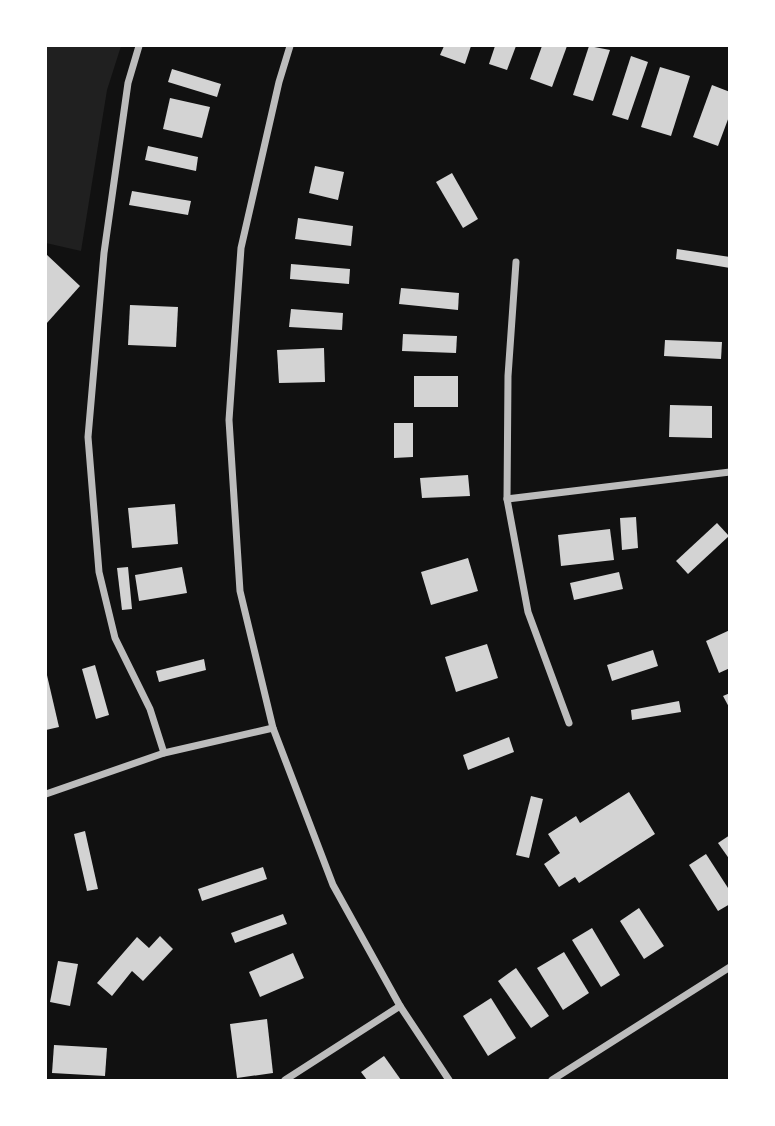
<svg xmlns="http://www.w3.org/2000/svg" width="775" height="1126" viewBox="0 0 775 1126" font-family="'IBM Plex Sans',sans-serif">
	<rect width="100%" height="100%" fill="#111"/>
	<path fill="#202020" d="M 46,46 L 121,46 L 107,90 L 81,251 L 46,243 Z"/>
	<g fill="#d3d3d3">
		<path d="M 444,46 L 471,46 L 465,64 L 440,55 Z"/>
		<path d="M 495,46 L 516,46 L 507,70 L 489,64 Z"/>
		<path d="M 542,46 L 567,46 L 552,87 L 530,79 Z"/>
		<path d="M 589,46 L 610,50 L 593,101 L 573,95 Z"/>
		<path d="M 631,56 L 648,62 L 628,120 L 612,115 Z"/>
		<path d="M 660,67 L 690,76 L 671,136 L 641,127 Z"/>
		<path d="M 172,69 L 221,84 L 217,97 L 168,82 Z"/>
		<path d="M 712,85 L 730,92 L 730,114 L 718,146 L 693,137 Z"/>
		<path d="M 170,98 L 210,107 L 202,138 L 163,129 Z"/>
		<path d="M 148,146 L 198,157 L 196,171 L 145,160 Z"/>
		<path d="M 315,166 L 344,172 L 338,200 L 309,193 Z"/>
		<path d="M 452,173 L 478,219 L 463,228 L 436,182 Z"/>
		<path d="M 132,191 L 191,201 L 188,215 L 129,205 Z"/>
		<path d="M 298,218 L 353,226 L 351,246 L 295,239 Z"/>
		<path d="M 677,249 L 730,257 L 730,268 L 676,259 Z"/>
		<path d="M 46,254 L 80,286 L 46,324 Z"/>
		<path d="M 291,264 L 350,269 L 349,284 L 290,279 Z"/>
		<path d="M 401,288 L 459,293 L 458,310 L 399,304 Z"/>
		<path d="M 130,305 L 178,307 L 176,347 L 128,345 Z"/>
		<path d="M 291,309 L 343,313 L 342,330 L 289,327 Z"/>
		<path d="M 403,334 L 457,336 L 456,353 L 402,351 Z"/>
		<path d="M 665,340 L 722,342 L 721,359 L 664,356 Z"/>
		<path d="M 324,348 L 325,382 L 279,383 L 277,350 Z"/>
		<rect x="414" y="376" width="44" height="31"/>
		<path d="M 670,405 L 712,406 L 712,438 L 669,437 Z"/>
		<path d="M 394,423 L 413,423 L 413,457 L 394,458 Z"/>
		<path d="M 468,475 L 470,496 L 422,498 L 420,478 Z"/>
		<path d="M 175,504 L 178,544 L 132,548 L 128,508 Z"/>
		<path d="M 636,517 L 638,548 L 622,550 L 620,518 Z"/>
		<path d="M 717,523 L 729,536 L 688,574 L 676,561 Z"/>
		<path d="M 610,529 L 614,560 L 561,566 L 558,535 Z"/>
		<path d="M 468,558 L 478,591 L 431,605 L 421,572 Z"/>
		<path d="M 128,567 L 132,609 L 122,610 L 117,568 Z"/>
		<path d="M 182,567 L 187,593 L 139,601 L 135,575 Z"/>
		<path d="M 619,572 L 623,589 L 574,600 L 570,583 Z"/>
		<path d="M 730,630 L 730,668 L 719,673 L 706,641 Z"/>
		<path d="M 487,644 L 498,678 L 456,692 L 445,657 Z"/>
		<path d="M 653,650 L 658,666 L 612,681 L 607,665 Z"/>
		<path d="M 204,659 L 206,670 L 159,682 L 156,671 Z"/>
		<path d="M 95,665 L 109,715 L 96,719 L 82,669 Z"/>
		<path d="M 46,671 L 59,727 L 46,730 Z"/>
		<path d="M 730,693 L 730,709 L 723,696 Z"/>
		<path d="M 679,701 L 681,712 L 632,720 L 631,710 Z"/>
		<path d="M 509,737 L 514,752 L 468,770 L 463,755 Z"/>
		<path d="M 629,792 L 655,834 L 579,883 L 575,877 L 559,887 L 544,864 L 560,853 L 548,834 L 576,816 L 580,823 Z"/>
		<path d="M 531,796 L 543,799 L 529,858 L 516,855 Z"/>
		<path d="M 85,831 L 98,889 L 87,891 L 74,834 Z"/>
		<path d="M 730,835 L 730,860 L 718,843 Z"/>
		<path d="M 706,854 L 730,891 L 730,904 L 718,911 L 689,865 Z"/>
		<path d="M 263,867 L 267,879 L 202,901 L 198,889 Z"/>
		<path d="M 639,908 L 664,946 L 644,959 L 620,921 Z"/>
		<path d="M 283,914 L 287,924 L 235,943 L 231,933 Z"/>
		<path d="M 592,928 L 620,975 L 601,987 L 572,940 Z"/>
		<path d="M 160,936 L 173,949 L 143,981 L 132,971 L 112,996 L 97,983 L 137,937 L 149,948 Z"/>
		<path d="M 564,952 L 589,993 L 563,1010 L 537,968 Z"/>
		<path d="M 293,953 L 304,978 L 260,997 L 249,972 Z"/>
		<path d="M 58,961 L 78,964 L 70,1006 L 50,1002 Z"/>
		<path d="M 516,968 L 549,1016 L 531,1028 L 498,981 Z"/>
		<path d="M 491,998 L 516,1038 L 488,1056 L 463,1016 Z"/>
		<path d="M 267,1019 L 273,1073 L 237,1078 L 230,1024 Z"/>
		<path d="M 54,1045 L 107,1048 L 105,1076 L 52,1073 Z"/>
		<path d="M 384,1056 L 401,1080 L 367,1080 L 361,1072 Z"/>
	</g>
	<g fill="none" stroke-linecap="round" stroke-linejoin="round">
		<g stroke="#bcbcbc" stroke-width="7">
			<path d="M 139,46 L 128,83 L 104,253 L 88,437 L 99,572 L 115,638 L 150,709 L 164,753"/>
			<path d="M 290,46 L 279,82 L 241,248 L 229,420 L 240,591 L 273,728 L 333,885 L 400,1006 L 449,1080"/>
			<path d="M 516,262 L 508,376 L 507,499 L 528,612 L 569,723"/>
			<path d="M 507,499 L 730,472"/>
			<path d="M 46,794 L 164,753 L 273,728"/>
			<path d="M 285,1080 L 400,1006"/>
			<path d="M 552,1080 L 730,967"/>
		</g>
	</g>
	<rect width="775" height="1126" fill="none" stroke="#ffffff" stroke-width="94"/>
</svg>
